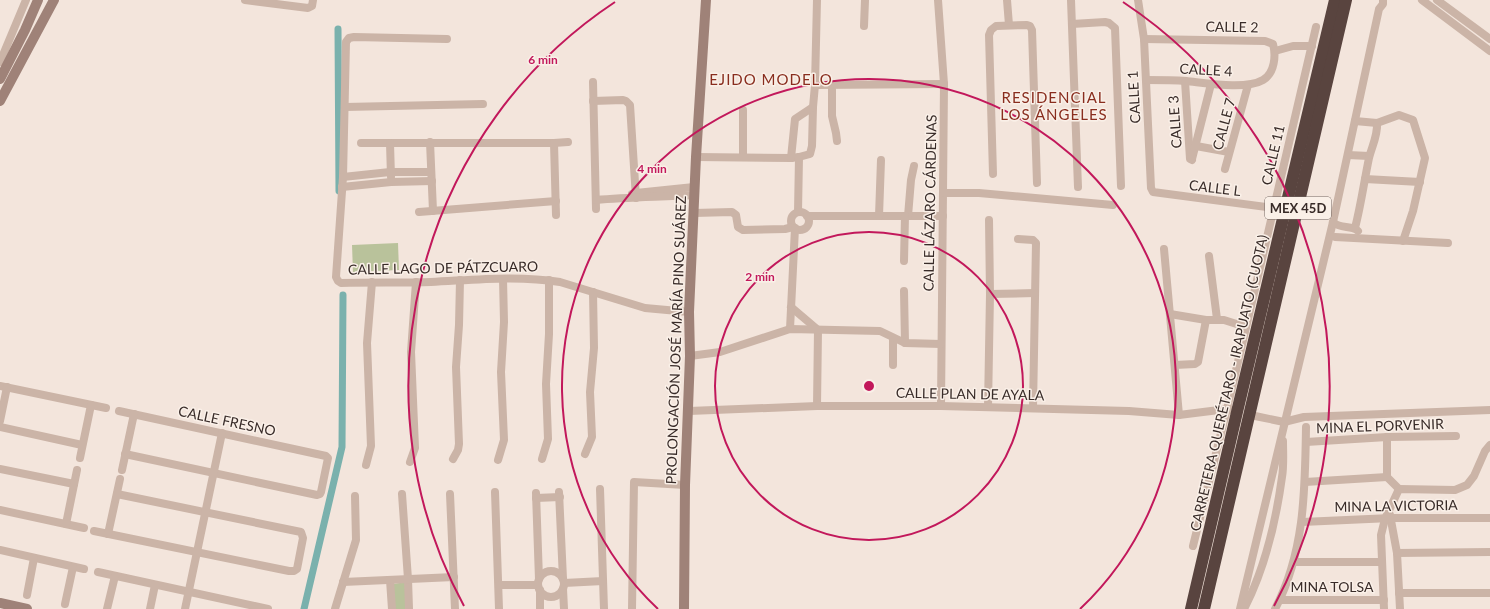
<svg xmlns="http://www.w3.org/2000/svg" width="1490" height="609" viewBox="0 0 1490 609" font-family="Lato,sans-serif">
	<rect width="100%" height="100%" fill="#f3e5dc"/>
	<g fill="#b9c29b">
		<path d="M 398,243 L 399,270 L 353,272 L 352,245 Z"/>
		<path d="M 406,582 L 406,609 L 394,609 L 393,584 Z"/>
	</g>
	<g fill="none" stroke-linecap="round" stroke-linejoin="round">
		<g stroke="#7ab1ad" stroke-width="7">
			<path d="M 338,29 L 339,191"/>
			<path d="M 304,609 L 342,447 L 343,295"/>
		</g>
		<g stroke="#cbb4a7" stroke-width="8">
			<path d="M 245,0 L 308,8 L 312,6 L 313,0"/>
			<path d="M 938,0 L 944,84 L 941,406"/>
			<path d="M 1007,0 L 1009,25"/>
			<path d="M 1071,0 L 1078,187"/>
			<path d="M 1138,0 L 1144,39 L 1151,188 L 1153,192 L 1274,208"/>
			<path d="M 1422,0 L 1490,51"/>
			<path d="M 1437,0 L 1490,39"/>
			<path d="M 1072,24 L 1105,22 L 1109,23 L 1115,28 L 1121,186"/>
			<path d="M 864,26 L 865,0"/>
			<path d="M 447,39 L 354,37 L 349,38 L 346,42 L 343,177 L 336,277 L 338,281 L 341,283 C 371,282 401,283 431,282 C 473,280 517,275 560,282 L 645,308 L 689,312"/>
			<path d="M 1144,39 L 1265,41 L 1273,44 C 1276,55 1275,73 1263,80 C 1246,90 1206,83 1186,81 C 1173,80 1159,80 1146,80"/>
			<path d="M 1275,51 L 1293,46 L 1312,46"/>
			<path d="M 0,62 L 26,0"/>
			<path d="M 1185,81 L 1190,159 L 1192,160"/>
			<path d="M 593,82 L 596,209"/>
			<path d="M 832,84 L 832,116 L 836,133 L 837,141"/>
			<path d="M 815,85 L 944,84"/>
			<path d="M 593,101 L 623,100 L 626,101 L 630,105 L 636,198"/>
			<path d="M 345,107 L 483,104"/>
			<path d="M 743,110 L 743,156"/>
			<path d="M 1355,121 L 1377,123 L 1399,115 L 1413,120 L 1425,158 L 1413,211 L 1403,241"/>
			<path d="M 430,142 L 433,211"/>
			<path d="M 361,143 L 554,143 L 568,142"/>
			<path d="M 390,143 L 391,177"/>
			<path d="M 554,143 L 556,215"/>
			<path d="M 1196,146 L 1229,152"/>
			<path d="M 1348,155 L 1369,156"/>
			<path d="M 696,157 L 791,158 L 799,157 L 810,154 L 812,146 L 813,107"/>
			<path d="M 791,158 L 795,119 L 813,107 L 815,85 L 817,0"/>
			<path d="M 1192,159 L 1211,84"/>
			<path d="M 1225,169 L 1248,85"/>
			<path d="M 993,174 L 989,35 L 991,30 L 996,26 L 1027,25 L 1030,26 L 1032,30 L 1037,183"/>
			<path d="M 343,177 L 390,172 L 431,172"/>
			<path d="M 1365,179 L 1420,182"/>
			<path d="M 342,187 L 391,182 L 432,181"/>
			<path d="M 944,193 L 979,193 L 1113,205"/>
			<path d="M 632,194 L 636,193 L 694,187"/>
			<path d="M 596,200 C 628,197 661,197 694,195"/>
			<path d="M 419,212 L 556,201"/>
			<path d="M 798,212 L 799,157"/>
			<circle cx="800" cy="221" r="9"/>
			<path d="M 694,213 L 732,212 L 736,215 L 738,227 L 743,230 L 785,229 L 793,227"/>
			<path d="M 807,216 L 943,216"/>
			<path d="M 879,216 L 881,160"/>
			<path d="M 908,216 L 911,180 L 914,166"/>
			<path d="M 1333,222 C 1341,230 1351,224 1358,231"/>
			<path d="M 1355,228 C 1361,205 1364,182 1369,158 C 1372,146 1378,135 1377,123"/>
			<path d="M 1335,237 L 1448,243"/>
			<path d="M 1018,239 L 1033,240 L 1036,243 L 1033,408"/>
			<path d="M 1164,249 L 1179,415"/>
			<path d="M 1209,256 L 1217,319"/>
			<path d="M 904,261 L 905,216"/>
			<path d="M 904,291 L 905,343"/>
			<path d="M 990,294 L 1035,293"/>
			<path d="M 791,307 L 818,330 L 817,406"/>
			<path d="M 1170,314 L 1206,320"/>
			<path d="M 790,329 L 795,228"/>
			<path d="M 893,339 L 893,365"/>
			<path d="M 690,356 L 720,352 L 790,329 L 880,331 L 905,343 L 941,344"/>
			<path d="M 1175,365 L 1195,364 L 1198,362 L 1206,320 L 1224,320 L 1246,327"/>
			<path d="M 0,386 L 106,408"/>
			<path d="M 988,407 L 990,294 L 989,220"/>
			<path d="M 119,411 L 326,456 L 328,458 L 321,492 L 320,494 L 317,495 L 125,454"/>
			<path d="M 689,411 L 817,406 L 941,406 L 1129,411 L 1179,415 L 1227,409 L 1232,410"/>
			<path d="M 1255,416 L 1284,422 L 1304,417 L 1490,410"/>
			<path d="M 0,421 L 7,387"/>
			<path d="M 0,427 L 82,445"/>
			<path d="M 1387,437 L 1387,477 L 1399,489"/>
			<path d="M 1306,442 L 1387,437 L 1456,436"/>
			<path d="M 585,454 L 592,437 L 590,392 L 594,348 L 593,292"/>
			<path d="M 80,458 L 91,405"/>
			<path d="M 453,459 L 458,450 L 459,444 L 456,367 L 459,325 L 460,280"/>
			<path d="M 542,459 L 548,439 L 546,384 L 549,334 L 549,280"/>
			<path d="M 498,460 L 504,440 L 501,372 L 504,322 L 503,279"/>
			<path d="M 410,462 L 415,448 L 411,352 L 416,282"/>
			<path d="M 366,465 L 371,446 L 367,343 L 372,282"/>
			<path d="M 0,469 L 74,484"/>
			<path d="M 122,470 L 134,414"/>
			<path d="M 1305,482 L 1387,477"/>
			<path d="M 600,489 L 604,609"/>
			<path d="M 495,492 L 499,609"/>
			<path d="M 559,492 L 563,579"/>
			<path d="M 536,493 L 539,579"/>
			<path d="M 402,494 L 408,579 L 409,609"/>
			<path d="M 450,494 L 455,609"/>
			<path d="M 536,498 L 560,497"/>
			<path d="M 0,510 L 84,528"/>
			<path d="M 1390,515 L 1397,553 L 1400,609"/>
			<path d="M 1302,522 L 1391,518 L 1490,518"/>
			<path d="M 66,524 L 77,470"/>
			<path d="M 94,531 L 289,571 L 294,571 L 297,569 L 303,538 L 301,532 L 117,494"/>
			<path d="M 108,534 L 120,479"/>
			<path d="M 1193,546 L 1227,409 L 1316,27"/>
			<path d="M 0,550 L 84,569"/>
			<path d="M 1397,553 L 1490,552"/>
			<path d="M 1294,562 L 1382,562"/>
			<circle cx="551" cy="584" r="13"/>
			<path d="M 98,572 L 268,609"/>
			<path d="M 390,580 L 392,609"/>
			<path d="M 343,582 L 454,577"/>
			<path d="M 564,583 L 603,581"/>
			<path d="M 499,585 L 538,585"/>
			<path d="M 563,589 L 564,609"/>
			<path d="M 540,590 L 540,609"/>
			<path d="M 1399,593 L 1490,593"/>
			<path d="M 27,595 L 34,558"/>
			<path d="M 1280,600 L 1384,600"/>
			<path d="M 65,604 L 73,567"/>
			<path d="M 107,609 L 115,576"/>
			<path d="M 150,609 L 155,585"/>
			<path d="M 185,609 L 222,433"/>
			<path d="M 335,609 L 356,540 L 355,496"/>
			<path d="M 632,609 L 634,482 L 685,485"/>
			<path d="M 1240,609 L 1333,222 L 1379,9 L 1383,4 L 1383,0"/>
			<path d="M 1244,609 C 1264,570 1276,521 1282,477 C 1284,466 1283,453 1283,441"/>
			<path d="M 1275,609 C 1305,552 1305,489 1306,427"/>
			<path d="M 1384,609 L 1381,535 L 1385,519 L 1399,489 L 1455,490 L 1467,485 L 1474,476 L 1485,451 L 1490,445"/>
		</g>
		<g stroke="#9f8278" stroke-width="10">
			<path d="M 0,79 L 25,30 L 38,0"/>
			<path d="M 0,101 L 54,0"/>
			<path d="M 0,603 L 27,609"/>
			<path d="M 684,609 L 685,485 L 690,356 L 689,312 L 696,157 L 706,0"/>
		</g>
		<g stroke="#59443f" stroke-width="12">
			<path d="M 1191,609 L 1237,412 L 1335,0"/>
			<path d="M 1204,609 L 1346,0"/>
		</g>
	</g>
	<g fill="none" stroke="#c2185b" stroke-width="2">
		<circle cx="869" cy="386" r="154"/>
		<path d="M658 609A307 307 0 1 1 1080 609"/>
		<path d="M464 606A461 461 0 0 1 615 2M1123 2A461 461 0 0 1 1274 606"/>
	</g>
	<g text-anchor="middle" stroke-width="3" stroke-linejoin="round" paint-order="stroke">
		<rect fill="#faf0e8" stroke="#726662" stroke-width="1" x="1265" y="197" width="66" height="22" rx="3"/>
		<g font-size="13" font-weight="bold" fill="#382b28">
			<text x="1298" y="213">MEX 45D</text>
		</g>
		<g font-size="14" fill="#382b28" stroke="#faf0e8">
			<text transform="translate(1232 27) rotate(1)" y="5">CALLE 2</text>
			<text transform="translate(1206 70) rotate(3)" y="5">CALLE 4</text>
			<text transform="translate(1134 97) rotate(-93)" y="5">CALLE 1</text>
			<text transform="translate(1175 122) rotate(-94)" y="5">CALLE 3</text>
			<text transform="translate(1224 124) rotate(-75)" y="5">CALLE 7</text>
			<text transform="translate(1273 155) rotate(-77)" y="5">CALLE 11</text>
			<text transform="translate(1215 188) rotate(7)" y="5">CALLE L</text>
			<text transform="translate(930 203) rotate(-89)" y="5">CALLE LÁZARO CÁRDENAS</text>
			<text transform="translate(443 268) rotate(-1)" y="5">CALLE LAGO DE PÁTZCUARO</text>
			<text transform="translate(676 340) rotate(-88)" y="5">PROLONGACIÓN JOSÉ MARÍA PINO SUÁREZ</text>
			<text transform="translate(1229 383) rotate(-77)" y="5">CARRETERA QUERÉTARO - IRAPUATO (CUOTA)</text>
			<text transform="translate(970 394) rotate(1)" y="5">CALLE PLAN DE AYALA</text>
			<text transform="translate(227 421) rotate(12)" y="5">CALLE FRESNO</text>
			<text transform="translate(1380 426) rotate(-2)" y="5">MINA EL PORVENIR</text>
			<text transform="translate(1396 506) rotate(-1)" y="5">MINA LA VICTORIA</text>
			<text x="1332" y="592">MINA TOLSA</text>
		</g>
		<g font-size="15" letter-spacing="1" fill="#892d1e" stroke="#faf0e8">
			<text x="771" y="85">EJIDO MODELO</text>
			<text x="1054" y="103">RESIDENCIAL<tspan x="1054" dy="17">LOS ÁNGELES</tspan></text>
		</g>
	</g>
	<circle cx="869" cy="386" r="6" fill="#c2185b" stroke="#faf0e8" stroke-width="2"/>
	<g font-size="12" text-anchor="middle" font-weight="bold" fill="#c2185b" stroke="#faf0e8" stroke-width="3" stroke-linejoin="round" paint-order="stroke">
		<text x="543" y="64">6 min</text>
		<text x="652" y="173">4 min</text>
		<text x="760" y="281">2 min</text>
	</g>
</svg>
